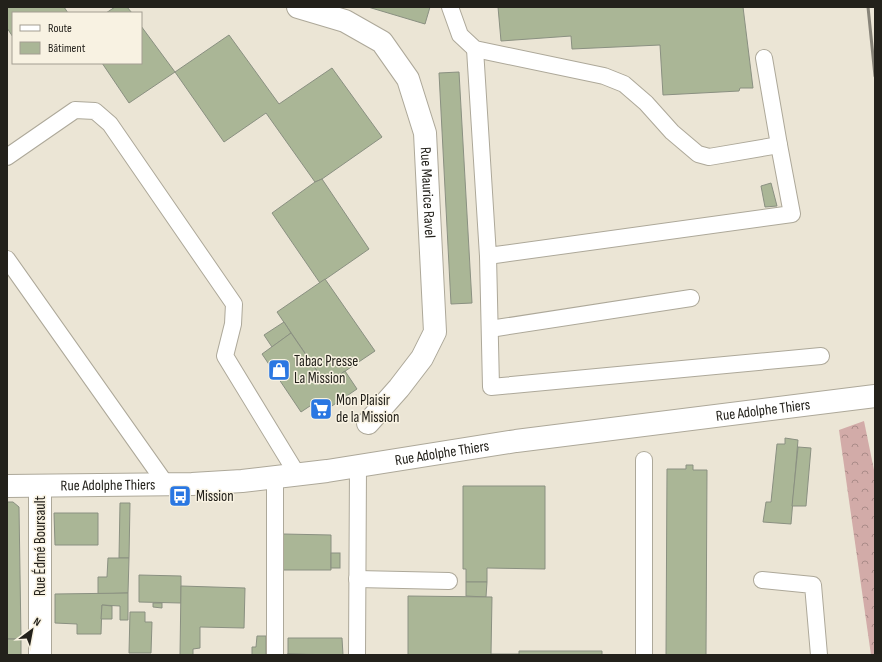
<svg xmlns="http://www.w3.org/2000/svg" width="882" height="662" viewBox="0 0 882 662" font-family="'Sofia Sans Condensed',sans-serif">
	<defs>
		<pattern id="forest-crowns" width="20" height="18" patternUnits="userSpaceOnUse"><rect width="20" height="18" fill="#d2aba8"/><path d="M2 6a3 3 0 1 1 6 0M12 15a3 3 0 1 1 6 0" fill="none" stroke="#aa8b88"/></pattern>
	</defs>
	<rect width="100%" height="100%" fill="#ebe5d5"/>
	<path fill="url(#forest-crowns)" d="M 864,421 L 875,475 L 875,655 L 871,655 L 839,430 Z"/>
	<g fill="#aab696" stroke="#8a9081">
		<path d="M 7,7 L 64,7 L 68,13 L 13,13 L 13,37 L 7,28 Z"/>
		<path d="M 115,7 L 127,7 L 132,13 L 106,13 Z"/>
		<path d="M 368,7 L 430,7 L 425,24 Z"/>
		<path d="M 498,7 L 743,7 L 753,88 L 740,88 L 739,91 L 663,95 L 660,45 L 572,49 L 571,36 L 501,41 Z"/>
		<path d="M 141,26 L 175,72 L 129,103 L 102,63 L 141,63 Z"/>
		<path d="M 229,35 L 279,104 L 332,68 L 382,137 L 322,179 L 315,182 L 266,113 L 224,142 L 175,72 Z"/>
		<path d="M 459,72 L 472,303 L 451,304 L 439,73 Z"/>
		<path d="M 322,179 L 369,249 L 320,283 L 272,213 L 315,182 Z"/>
		<path d="M 771,183 L 777,206 L 765,207 L 761,186 Z"/>
		<path d="M 325,279 L 375,351 L 326,384 L 277,312 Z"/>
		<path d="M 284,322 L 291,333 L 272,347 L 264,335 Z"/>
		<path d="M 291,333 L 326,384 L 345,371 L 357,389 L 320,414 L 313,404 L 301,412 L 262,354 Z"/>
		<path d="M 785,438 L 798,440 L 791,524 L 763,522 L 766,502 L 771,502 L 777,444 L 785,444 Z"/>
		<path d="M 798,447 L 811,448 L 806,506 L 792,506 Z"/>
		<path d="M 686,465 L 693,465 L 693,470 L 707,470 L 706,655 L 666,655 L 667,469 L 686,469 Z"/>
		<path d="M 463,486 L 545,486 L 545,569 L 487,568 L 487,582 L 466,582 L 466,569 L 463,569 Z"/>
		<path d="M 7,502 L 13,502 L 19,507 L 21,639 L 7,639 Z"/>
		<path d="M 120,503 L 130,503 L 129,558 L 119,558 Z"/>
		<path d="M 54,513 L 98,513 L 98,545 L 55,545 Z"/>
		<path d="M 283,534 L 331,535 L 331,570 L 283,570 Z"/>
		<rect x="331" y="553" width="9" height="15"/>
		<path d="M 108,558 L 129,558 L 128,593 L 98,594 L 98,577 L 107,577 Z"/>
		<path d="M 139,575 L 181,576 L 181,603 L 139,602 Z"/>
		<path d="M 466,582 L 487,582 L 486,597 L 466,596 Z"/>
		<path d="M 181,586 L 245,588 L 244,628 L 200,627 L 200,648 L 193,649 L 193,655 L 180,655 Z"/>
		<path d="M 128,593 L 128,620 L 120,620 L 120,606 L 102,605 L 101,634 L 77,634 L 77,624 L 55,623 L 55,594 Z"/>
		<path d="M 408,596 L 492,597 L 491,654 L 519,654 L 519,651 L 602,651 L 602,655 L 408,655 Z"/>
		<path d="M 153,603 L 162,603 L 162,608 L 153,607 Z"/>
		<path d="M 102,605 L 112,606 L 112,619 L 101,619 Z"/>
		<path d="M 130,612 L 145,612 L 145,622 L 152,622 L 151,653 L 129,653 Z"/>
		<path d="M 257,636 L 266,636 L 266,655 L 252,655 L 252,647 L 256,647 Z"/>
		<path d="M 288,638 L 342,638 L 343,655 L 288,654 Z"/>
		<rect x="7" y="639" width="14" height="16"/>
		<path d="M 287,654 L 288,654 L 325,655 L 287,655 Z"/>
	</g>
	<g fill="none" stroke-linecap="round" stroke-linejoin="round">
		<g stroke="#ada899" stroke-width="18">
			<g id="service">
				<path d="M 450,7 L 460,35 L 475,49 L 604,76 L 624,84 L 646,103 L 672,132 L 698,154 L 709,157 L 779,145 L 764,58"/>
				<path d="M 475,49 L 488,256 L 792,214 L 779,145"/>
				<path d="M 7,157 L 75,110 L 95,111 L 110,124 L 234,304 L 233,324 L 225,356 L 297,474"/>
				<path d="M 488,256 L 491,387 L 821,356"/>
				<path d="M 7,259 L 166,484"/>
				<path d="M 490,329 L 691,298"/>
				<path d="M 644,460 L 644,655"/>
				<path d="M 275,476 L 275,655"/>
				<path d="M 357,579 L 449,581"/>
				<path d="M 762,580 L 813,585 L 819,655"/>
				<path d="M 357,655 L 358,466"/>
			</g>
		</g>
		<g stroke="#ada899" stroke-width="24">
			<g id="minor">
				<path id="s1" d="M 298,7 L 345,21 L 382,42 L 408,79 L 425,133 L 435,332 L 422,358 L 399,388 L 368,423"/>
				<path id="s2" d="M 7,486 L 192,484 L 242,481 L 327,471 L 516,441 L 875,396"/>
				<path d="M 40,486 L 40,655"/>
			</g>
		</g>
		<use href="#service" stroke="#fff" stroke-width="16"/>
		<use href="#minor" stroke="#fff" stroke-width="22"/>
		<path stroke="#888479" stroke-width="3" d="M 868,7 L 875,76"/>
	</g>
	<defs>
		<g id="shop-square" transform="scale(1.15)"><rect x="-9" y="-9" width="18" height="18" rx="4" fill="#2a77e2" stroke="#f8f2e2"/><path d="M-5-2.5h2.3a2.7 3.5 0 0 1 5.4 0H5L5.5 6h-11ZM-1.5-2.5h3a1.5 2.3 0 0 0-3 0Z" fill="#fff"/></g>
		<g id="supermarket-square" transform="scale(1.15)"><rect x="-9" y="-9" width="18" height="18" rx="4" fill="#2a77e2" stroke="#f8f2e2"/><path d="M-6-5.5h2.5l.6 2H6L4.5 2H-2.5L-4.4-4H-6ZM-1.5 3.2a1.3 1.3 0 1 0 .1 0ZM3 3.2a1.3 1.3 0 1 0 .1 0Z" fill="#fff"/></g>
		<g id="bus-square" transform="scale(1.15)"><rect x="-9" y="-9" width="18" height="18" rx="4" fill="#2a77e2" stroke="#f8f2e2"/><path d="M-5-6H5V4H4V6H2V4H-2V6H-4V4H-5ZM-3.5-4V0h7V-4ZM-3.5 1.2v1.5H-2V1.2ZM2 1.2v1.5H3.5V1.2Z" fill="#fff"/></g>
	</defs>
	<g fill-rule="evenodd">
		<use href="#shop-square" x="279" y="370"/>
		<use href="#supermarket-square" x="321" y="409"/>
		<use href="#bus-square" x="180" y="496"/>
	</g>
	<g text-anchor="middle" stroke-width="3" stroke-linejoin="round" paint-order="stroke">
		<g font-size="15" fill="#23211b" stroke="#f8f2e2">
			<text dy="5" stroke="none"><textPath href="#s1" startOffset="253">Rue Maurice Ravel</textPath></text>
			<text dy="5" stroke="none"><textPath href="#s2" startOffset="761">Rue Adolphe Thiers</textPath></text>
			<text dy="5" stroke="none"><textPath href="#s2" startOffset="437">Rue Adolphe Thiers</textPath></text>
			<text dy="5" stroke="none"><textPath href="#s2" startOffset="101">Rue Adolphe Thiers</textPath></text>
			<text transform="translate(40 546) rotate(-90)" y="5">Rue Édmé Boursault</text>
		</g>
		<g font-size="15" fill="#23211b" stroke="#f8f2e2" text-anchor="start">
			<text x="294" y="366">Tabac Presse<tspan x="294" dy="17">La Mission</tspan></text>
			<text x="336" y="405">Mon Plaisir<tspan x="336" dy="17">de la Mission</tspan></text>
			<text x="196" y="501">Mission</text>
		</g>
	</g>
	<rect width="882" height="662" fill="none" stroke="#23211b" stroke-width="16"/>
	<rect x="12" y="12" width="130" height="52" fill="#f8f2e2" stroke="#a39e92"/>
	<rect x="20" y="25" width="20" height="6" fill="#ffffff" stroke="#a39e92"/>
	<text x="48" y="32" font-size="12" fill="#23211b">Route</text>
	<rect x="20" y="42" width="20" height="12" fill="#aab696" stroke="#a39e92"/>
	<text x="48" y="52" font-size="12" fill="#23211b">Bâtiment</text>
	<g transform="translate(32 630) rotate(32)" stroke="#f8f2e2" stroke-width="3" paint-order="stroke">
	<path d="M0-3L7 15L0 10L-7 15Z" fill="#23211b"/>
	<text y="-6" font-size="11" font-weight="bold" text-anchor="middle" fill="#23211b">N</text>
	</g>
</svg>
